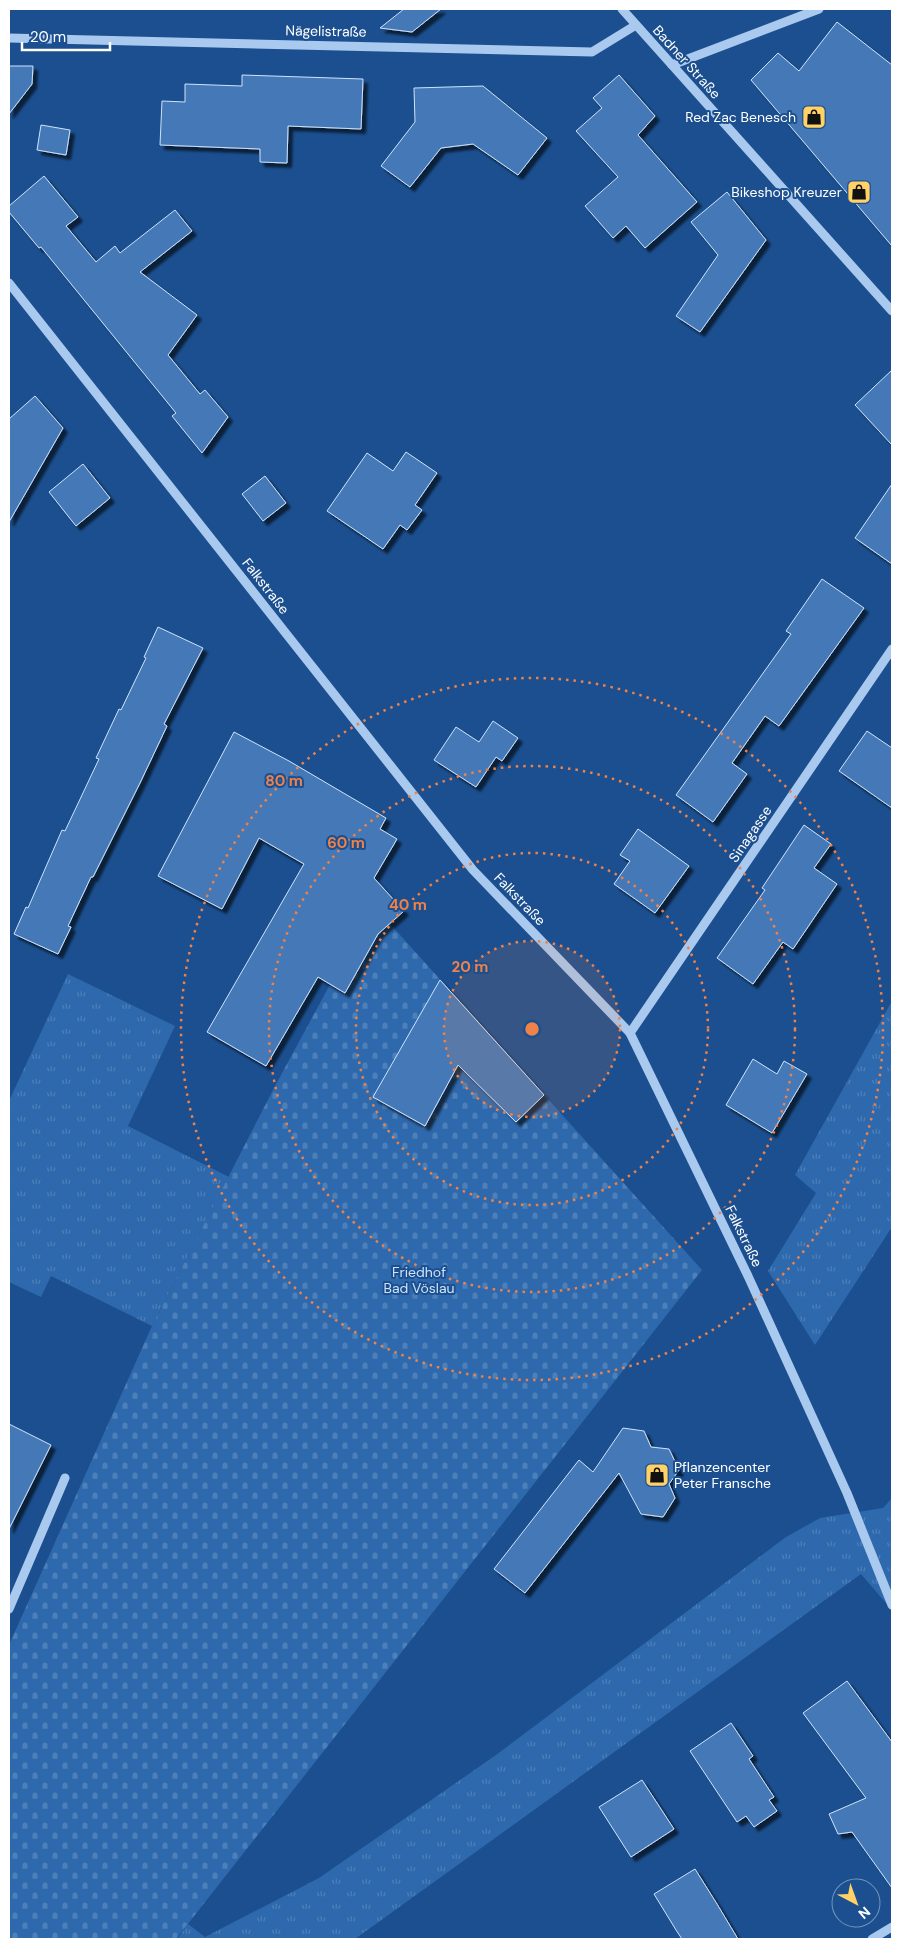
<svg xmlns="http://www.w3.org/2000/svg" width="901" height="1948" viewBox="0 0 901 1948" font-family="'DM Sans',sans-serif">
	<defs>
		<pattern id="grass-tufts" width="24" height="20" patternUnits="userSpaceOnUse" patternTransform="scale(1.25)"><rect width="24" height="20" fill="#2e69ad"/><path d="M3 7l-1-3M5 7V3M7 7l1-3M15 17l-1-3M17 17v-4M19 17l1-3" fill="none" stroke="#4d80b9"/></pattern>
		<pattern id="cemetery-stones" width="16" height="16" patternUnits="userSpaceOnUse" patternTransform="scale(1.25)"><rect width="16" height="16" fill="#2e69ad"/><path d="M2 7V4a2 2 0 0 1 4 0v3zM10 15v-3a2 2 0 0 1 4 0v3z" fill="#4d80b9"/></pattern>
		<filter id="shadow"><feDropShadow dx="4.5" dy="4.5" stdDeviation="1" flood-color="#0009"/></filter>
	</defs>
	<rect width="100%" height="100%" fill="#1b4f8f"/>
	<g fill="url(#grass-tufts)">
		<path d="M 68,974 L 175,1026 L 128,1126 L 229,1177 L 152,1326 L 51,1276 L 41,1297 L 9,1282 L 9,1101 Z"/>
		<path d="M 892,1001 L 892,1227 L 815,1345 L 768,1271 L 816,1193 L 795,1175 Z"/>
		<path d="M 892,1498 L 892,1610 L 861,1574 L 355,1939 L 177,1939 L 188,1924 L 205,1937 L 319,1878 L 496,1755 L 786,1537 L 820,1518 L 883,1508 Z"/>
	</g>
	<path fill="url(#cemetery-stones)" d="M 373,905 L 702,1270 L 176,1939 L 9,1939 L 9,1645 L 152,1326 L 274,1088 Z"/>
	<g fill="#4478b7" stroke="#cfe3fa" filter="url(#shadow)">
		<path d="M 404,9 L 441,9 L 412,32 L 380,28 Z"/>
		<path d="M 837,22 L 892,65 L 892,246 L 751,80 L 778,53 L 799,71 Z"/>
		<path d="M 9,66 L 33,66 L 32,84 L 9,114 Z"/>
		<path d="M 242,75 L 363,79 L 361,129 L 288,126 L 287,163 L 260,162 L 260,149 L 160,145 L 162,101 L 185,102 L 185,84 L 242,86 Z"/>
		<path d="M 619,75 L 655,116 L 638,135 L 697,202 L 645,248 L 626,226 L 613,238 L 585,206 L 618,177 L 576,131 L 602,108 L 593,98 Z"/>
		<path d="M 483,86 L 547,138 L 518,175 L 473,144 L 441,148 L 410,187 L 381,166 L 415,122 L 414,88 Z"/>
		<path d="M 41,125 L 70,130 L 66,155 L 37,150 Z"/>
		<path d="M 44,176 L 78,217 L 66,226 L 96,262 L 115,246 L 120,253 L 175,210 L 192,231 L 140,272 L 197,315 L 168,355 L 200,394 L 205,390 L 228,417 L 202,453 L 172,416 L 176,413 L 41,247 L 39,248 L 9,212 L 9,206 Z"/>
		<path d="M 727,192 L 766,240 L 700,332 L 676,316 L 718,255 L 691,222 Z"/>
		<path d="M 892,370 L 892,445 L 855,405 Z"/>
		<path d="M 35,396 L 63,428 L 9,522 L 9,419 Z"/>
		<path d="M 406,452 L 437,473 L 415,505 L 422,510 L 407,530 L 400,525 L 383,549 L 327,511 L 367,453 L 393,471 Z"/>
		<path d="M 83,464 L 110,498 L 76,526 L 49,492 Z"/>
		<path d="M 265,476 L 286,503 L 263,521 L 242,494 Z"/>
		<path d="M 892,484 L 892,564 L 855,538 Z"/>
		<path d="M 822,579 L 864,608 L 779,726 L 765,716 L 732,763 L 747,774 L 713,822 L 676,795 L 791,634 L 786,631 Z"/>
		<path d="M 158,627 L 203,648 L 164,724 L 167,726 L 140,783 L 93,877 L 91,877 L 68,926 L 71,927 L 58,954 L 14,934 L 26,907 L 28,908 L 62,830 L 65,831 L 99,759 L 96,758 L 119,709 L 121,710 L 146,658 L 144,657 Z"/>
		<path d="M 493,721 L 518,738 L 502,761 L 496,757 L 476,787 L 434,760 L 456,727 L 479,742 Z"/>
		<path d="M 867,731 L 892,748 L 892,808 L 839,771 Z"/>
		<path d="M 234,732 L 289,761 L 386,818 L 380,829 L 397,839 L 374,878 L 404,911 L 378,934 L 345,993 L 318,977 L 266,1066 L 207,1032 L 304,864 L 259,838 L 222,909 L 158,876 Z"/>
		<path d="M 804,825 L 831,844 L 814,868 L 837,884 L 793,949 L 783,942 L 753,984 L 717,958 L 765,890 L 762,888 Z"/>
		<path d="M 638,829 L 689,866 L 655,913 L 614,884 L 630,861 L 620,855 Z"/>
		<path d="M 440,980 L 544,1095 L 516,1122 L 458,1065 L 425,1126 L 373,1097 Z"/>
		<path d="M 753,1059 L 777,1074 L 784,1061 L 807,1074 L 772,1133 L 726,1105 Z"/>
		<path d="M 9,1424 L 51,1445 L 9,1529 Z"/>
		<path d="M 623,1428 L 644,1431 L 651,1447 L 669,1449 L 679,1470 L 669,1484 L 675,1498 L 663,1517 L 641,1514 L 619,1473 L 525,1593 L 494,1569 L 579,1460 L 593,1472 Z"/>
		<path d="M 847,1681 L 892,1742 L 892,1888 L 852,1832 L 838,1834 L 829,1814 L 866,1798 L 803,1713 Z"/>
		<path d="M 731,1723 L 753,1756 L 749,1759 L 774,1797 L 769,1800 L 777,1811 L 754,1827 L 746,1816 L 737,1822 L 690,1751 Z"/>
		<path d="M 642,1780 L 674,1829 L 631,1857 L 599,1807 Z"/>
		<path d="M 695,1869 L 717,1904 L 738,1939 L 682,1939 L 676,1930 L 654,1894 Z"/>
	</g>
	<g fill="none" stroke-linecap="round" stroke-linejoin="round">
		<g stroke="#a9c9ee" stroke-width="9">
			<path d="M 622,9 L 892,311"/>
			<path d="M 9,38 L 592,52 L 636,25"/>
			<path d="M 672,65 L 819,9"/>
			<path d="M 9,283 L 473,870 L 630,1033 L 748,1276 L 847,1493 L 892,1605"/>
			<path d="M 630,1033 L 892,649"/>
			<path d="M 9,1609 L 65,1478"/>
			<path d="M 872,1939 L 892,1927"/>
		</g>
	</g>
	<circle cx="532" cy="1029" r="88" fill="#ee8249" fill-opacity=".12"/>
	<g fill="none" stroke="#ee8249" stroke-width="2.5" stroke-dasharray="2.5 5">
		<circle cx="532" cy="1029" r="88"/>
		<circle cx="532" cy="1029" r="176"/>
		<circle cx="532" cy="1029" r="263"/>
		<circle cx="532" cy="1029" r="351"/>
	</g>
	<defs>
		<g id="shop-square" transform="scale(1.25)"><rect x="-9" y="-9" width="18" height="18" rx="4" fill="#ffd166" stroke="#1b4f8f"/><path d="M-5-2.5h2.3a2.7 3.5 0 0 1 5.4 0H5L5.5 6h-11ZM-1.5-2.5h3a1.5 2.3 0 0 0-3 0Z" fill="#111"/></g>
	</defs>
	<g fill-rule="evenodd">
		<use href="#shop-square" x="814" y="117"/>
		<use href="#shop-square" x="859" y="192"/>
		<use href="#shop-square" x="657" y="1475"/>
	</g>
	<g text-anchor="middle" stroke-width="4" stroke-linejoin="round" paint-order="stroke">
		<g font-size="14" fill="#fff" stroke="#1b4f8f">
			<text transform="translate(326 31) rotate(1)" y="5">Nägelistraße</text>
			<text transform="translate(687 62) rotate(48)" y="5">Badner Straße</text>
			<text transform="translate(266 586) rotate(52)" y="5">Falkstraße</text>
			<text transform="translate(750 834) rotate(-56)" y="5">Sinagasse</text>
			<text transform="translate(520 899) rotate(46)" y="5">Falkstraße</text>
			<text transform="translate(744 1236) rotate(64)" y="5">Falkstraße</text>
		</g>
		<g font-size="14" fill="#fff" stroke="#1b4f8f" text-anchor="end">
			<text x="796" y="122">Red Zac Benesch</text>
			<text x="842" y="197">Bikeshop Kreuzer</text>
			<text x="674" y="1472" text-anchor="start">Pflanzencenter<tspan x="674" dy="16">Peter Fransche</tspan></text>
		</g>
		<g font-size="14" fill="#cfe3fa" stroke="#1b4f8f">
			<text x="419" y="1277">Friedhof<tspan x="419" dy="16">Bad Vöslau</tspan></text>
		</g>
	</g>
	<circle cx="532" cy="1029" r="8" fill="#ee8249" stroke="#1b4f8f" stroke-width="2.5"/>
	<g font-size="15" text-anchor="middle" font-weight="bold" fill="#ee8249" stroke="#1b4f8f" stroke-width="4" stroke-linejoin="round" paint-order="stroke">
		<text x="284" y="786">80 m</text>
		<text x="346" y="848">60 m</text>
		<text x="408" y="910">40 m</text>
		<text x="470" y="972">20 m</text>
	</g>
	<rect width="901" height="1948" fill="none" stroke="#ffffff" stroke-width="20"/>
	<g transform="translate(856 1903) rotate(139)"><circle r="24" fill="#1b4f8f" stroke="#7695bc"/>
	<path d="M0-4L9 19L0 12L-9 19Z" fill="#ffd166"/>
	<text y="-8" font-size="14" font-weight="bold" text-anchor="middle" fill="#ffffff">N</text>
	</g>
	<path d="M22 42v8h88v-8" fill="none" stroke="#ffffff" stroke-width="2.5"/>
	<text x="30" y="42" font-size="15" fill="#ffffff" stroke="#1b4f8f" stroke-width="4" paint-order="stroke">20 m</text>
</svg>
